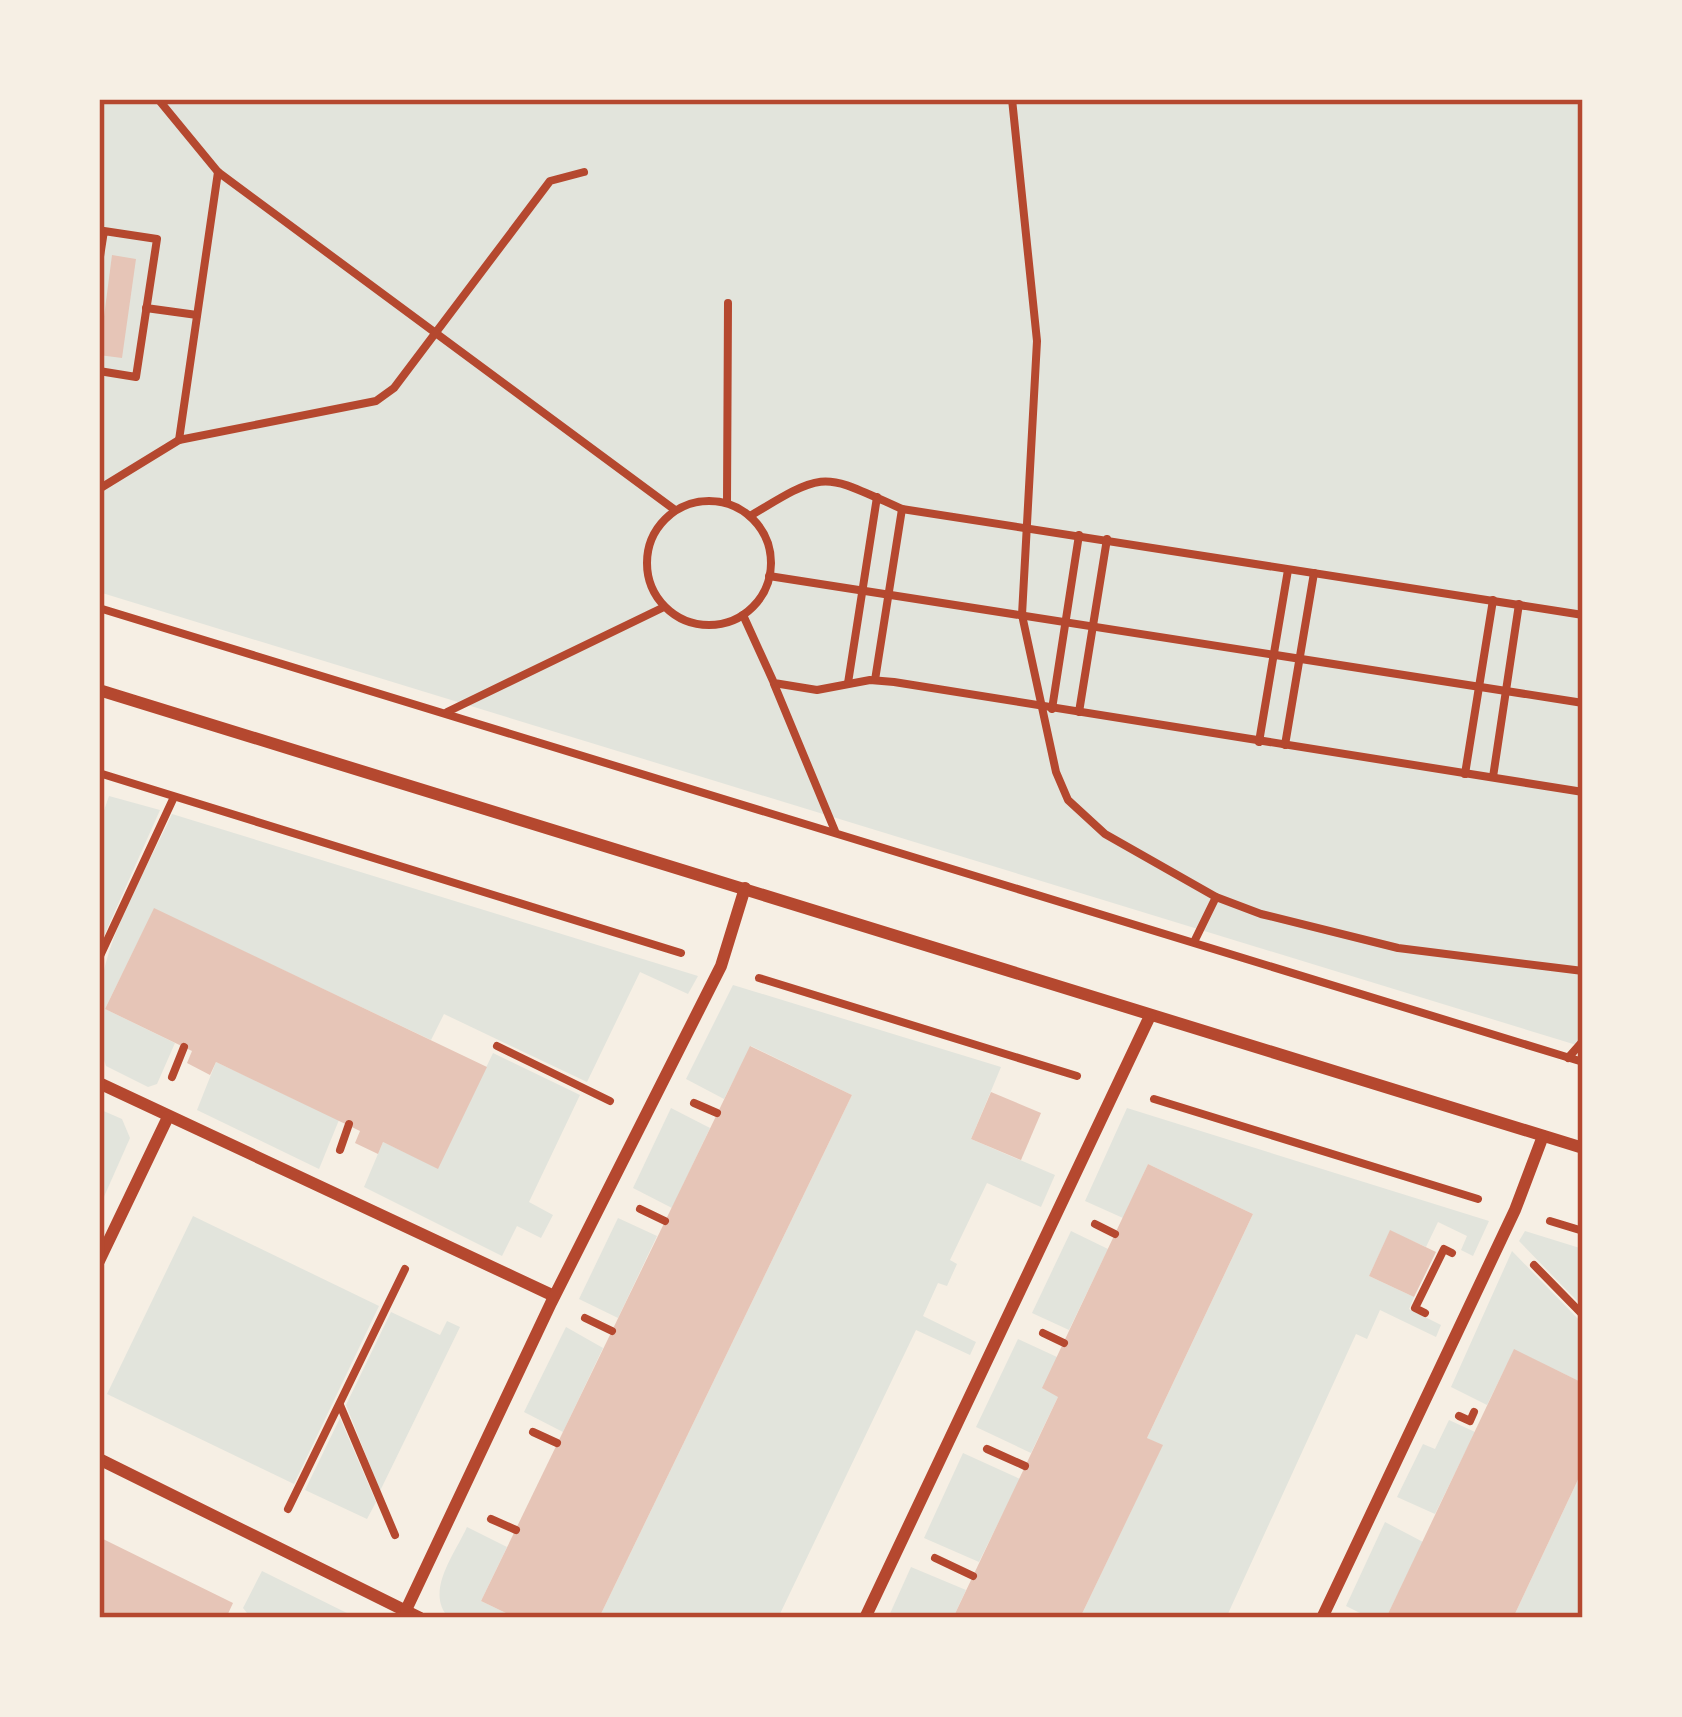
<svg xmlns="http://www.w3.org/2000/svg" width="1682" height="1717" viewBox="0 0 1682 1717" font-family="Montserrat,sans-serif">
	<rect width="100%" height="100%" fill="#f6efe4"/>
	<g fill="#e2e4dc">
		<path d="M 99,99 L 1583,99 L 1583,1047 L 99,592 Z"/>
		<path d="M 109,796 L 160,810 L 99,947 L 99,825 Z"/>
		<path d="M 172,814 L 698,976 L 688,994 L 640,972 L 587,1082 L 444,1014 L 431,1040 L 154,909 L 105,1009 L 175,1043 L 157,1084 L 148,1087 L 106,1066 C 77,977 136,892 172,814 Z"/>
		<path d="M 733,985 L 1001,1067 L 971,1139 L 1055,1175 L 1041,1207 L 987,1183 L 950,1260 L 957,1264 L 947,1286 L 938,1283 L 923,1316 L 976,1342 L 970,1355 L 916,1330 L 778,1618 L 599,1618 L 852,1095 L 751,1046 L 724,1099 L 686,1079 Z"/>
		<path d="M 493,1053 L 580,1095 L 529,1202 L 553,1215 L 541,1238 L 517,1226 L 502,1256 L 364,1187 L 383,1142 L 438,1168 Z"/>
		<path d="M 216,1062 L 339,1120 L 319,1169 L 197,1110 Z"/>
		<path d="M 671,1108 L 710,1128 L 672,1208 L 633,1188 Z"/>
		<path d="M 1127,1108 L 1489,1221 L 1473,1256 L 1461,1250 L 1467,1236 L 1438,1222 L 1426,1247 L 1390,1231 L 1369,1276 L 1414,1297 L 1409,1309 L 1441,1325 L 1436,1337 L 1380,1310 L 1367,1339 L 1356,1334 L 1226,1618 L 1080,1618 L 1162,1446 L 1147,1438 L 1253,1214 L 1148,1164 L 1123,1218 L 1085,1201 Z"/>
		<path d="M 99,1109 L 122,1119 L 130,1138 L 99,1208 Z"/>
		<path d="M 193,1216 L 379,1306 L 294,1484 L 107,1394 Z"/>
		<path d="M 618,1218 L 657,1236 L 618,1318 L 579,1299 Z"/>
		<path d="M 1071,1231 L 1108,1249 L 1069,1330 L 1032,1313 Z"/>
		<path d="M 1525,1231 L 1583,1249 L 1583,1307 L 1519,1241 Z"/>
		<path d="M 1512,1251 L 1583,1324 L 1583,1383 L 1514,1350 L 1487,1405 L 1451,1387 Z"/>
		<path d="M 391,1312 L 440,1335 L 447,1321 L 460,1327 L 380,1491 L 346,1405 Z"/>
		<path d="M 566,1327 L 603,1348 L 563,1432 L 524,1412 Z"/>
		<path d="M 1018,1339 L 1057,1357 L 1058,1397 L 1031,1453 L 976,1427 Z"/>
		<path d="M 340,1418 L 376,1502 L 367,1519 L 305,1490 Z"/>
		<path d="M 1449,1420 L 1475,1432 L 1435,1514 L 1397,1497 L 1423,1444 L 1435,1449 Z"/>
		<path d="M 963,1453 L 1020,1479 L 979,1562 L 924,1538 Z"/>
		<path d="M 1583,1469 L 1583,1618 L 1513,1618 Z"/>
		<path d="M 1385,1522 L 1423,1542 L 1386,1618 L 1370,1618 L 1346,1606 Z"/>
		<path d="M 467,1527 L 507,1547 L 481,1601 L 516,1618 L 449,1618 C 424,1592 455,1554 467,1527 Z"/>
		<path d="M 911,1567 L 966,1590 L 953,1618 L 888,1618 Z"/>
		<path d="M 262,1571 L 357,1618 L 251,1618 L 243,1608 Z"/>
	</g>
	<g fill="#e6c5b7">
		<path d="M 112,255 L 136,259 L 122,358 L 99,355 Z"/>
		<path d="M 154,908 L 487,1067 L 438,1169 L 383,1142 L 378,1154 L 355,1143 L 360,1131 L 216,1062 L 210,1075 L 187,1063 L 192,1051 L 105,1009 Z"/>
		<path d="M 750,1046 L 852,1095 L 599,1618 L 516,1618 L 481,1601 Z"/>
		<path d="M 991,1092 L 1041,1113 L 1021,1160 L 971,1139 Z"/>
		<path d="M 1148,1164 L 1253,1214 L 1147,1438 L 1163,1445 L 1080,1618 L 953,1618 L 1058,1397 L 1042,1388 Z"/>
		<path d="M 1390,1230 L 1436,1252 L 1414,1297 L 1369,1276 Z"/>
		<path d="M 1514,1349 L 1583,1383 L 1583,1469 L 1513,1618 L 1386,1618 Z"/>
		<path d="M 103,1539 L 233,1603 L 226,1618 L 99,1618 Z"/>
	</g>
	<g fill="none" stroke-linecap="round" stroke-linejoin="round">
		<g stroke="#b5482f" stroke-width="8">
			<path d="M 158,99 L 218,172 L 675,510"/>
			<path d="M 1012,99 L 1037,341 L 1022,615 L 1056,772 L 1068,800 L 1105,834 L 1216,897 L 1261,914 L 1398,948 L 1583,971"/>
			<path d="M 99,263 L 104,231 L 157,239 L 136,377 L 99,371"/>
			<path d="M 146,308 L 197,315"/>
			<path d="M 179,440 L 218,172"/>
			<path d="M 99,489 L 179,440 L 376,401 L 394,388 L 550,181 L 584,172"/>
			<circle cx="709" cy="563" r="62"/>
			<path d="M 727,502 L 728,303"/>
			<path d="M 750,516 C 828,469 821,473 902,509 L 1583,615"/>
			<path d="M 769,576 L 1583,703"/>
			<path d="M 99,608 L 1583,1062"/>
			<path d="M 743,615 L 774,683 L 817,690 L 870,680 L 894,682 L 1583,792"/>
			<path d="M 875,680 L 902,509"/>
			<path d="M 848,683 L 877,497"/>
			<path d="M 774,684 L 835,831"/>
			<path d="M 1052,709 L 1079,535"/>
			<path d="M 447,712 L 662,608"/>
			<path d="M 1079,712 L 1107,539"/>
			<path d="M 1259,742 L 1288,570"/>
			<path d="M 1285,745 L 1314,573"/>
			<path d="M 99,773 L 681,953"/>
			<path d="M 1465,774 L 1493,600"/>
			<path d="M 1493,777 L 1519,604"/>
			<path d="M 1194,942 L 1216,897"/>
			<path d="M 99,958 L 174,797"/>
			<path d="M 759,978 L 1077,1076"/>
			<path d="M 497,1046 L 610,1101"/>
			<path d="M 1568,1058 L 1583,1041"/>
			<path d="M 172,1077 L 184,1047"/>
			<path d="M 1154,1099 L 1478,1199"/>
			<path d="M 694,1103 L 717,1113"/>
			<path d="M 340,1150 L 349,1124"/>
			<path d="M 640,1209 L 665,1221"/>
			<path d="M 1550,1221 L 1583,1231"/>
			<path d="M 1095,1224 L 1115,1234"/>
			<path d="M 1534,1265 L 1583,1315"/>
			<path d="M 1425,1313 L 1415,1308 L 1444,1249 L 1452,1253"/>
			<path d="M 585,1318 L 612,1331"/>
			<path d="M 1043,1333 L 1064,1343"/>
			<path d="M 340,1405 L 395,1535"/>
			<path d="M 1459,1416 L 1470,1421 L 1474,1412"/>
			<path d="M 533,1432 L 557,1443"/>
			<path d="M 987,1449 L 1025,1466"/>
			<path d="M 288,1509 L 405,1269"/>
			<path d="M 491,1519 L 516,1530"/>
			<path d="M 935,1558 L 973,1576"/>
		</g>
		<g stroke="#b5482f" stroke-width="12">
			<path d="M 99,690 L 1583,1148"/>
			<path d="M 99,1083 L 554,1296"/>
			<path d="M 99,1261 L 168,1117"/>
			<path d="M 99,1459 L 420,1618"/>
			<path d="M 406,1610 L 551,1303 L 721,966 L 745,888"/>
			<path d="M 865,1618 L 1150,1016"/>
			<path d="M 1322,1618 L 1515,1210 L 1543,1136"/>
		</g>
	</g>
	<rect width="1682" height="1717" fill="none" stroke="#f6efe4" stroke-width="204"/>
	<rect x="102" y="102" width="1478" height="1513" fill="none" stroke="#b5482f" stroke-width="4.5"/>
</svg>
